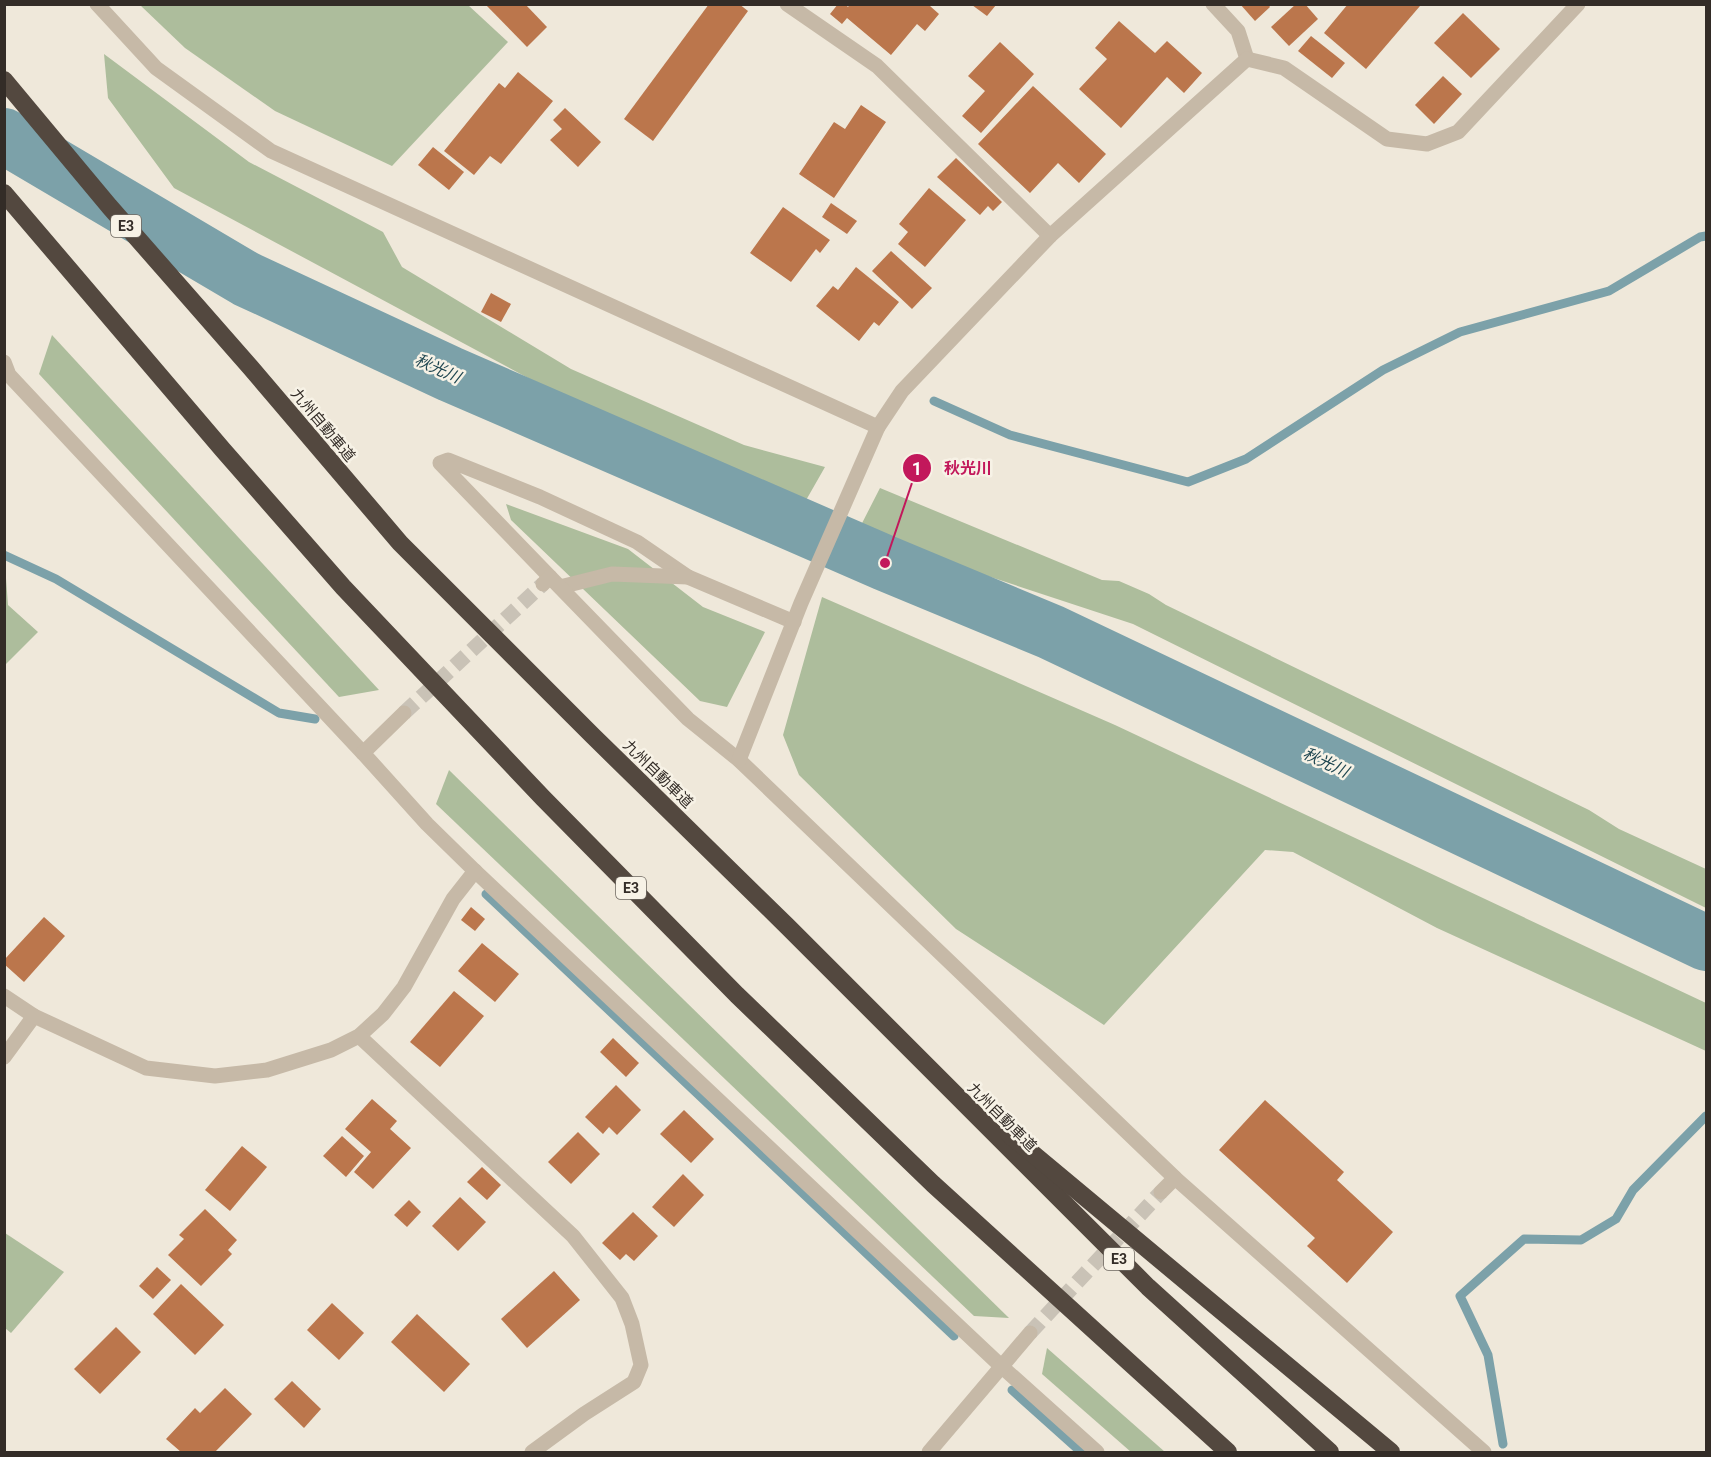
<svg xmlns="http://www.w3.org/2000/svg" width="1711" height="1457" viewBox="0 0 1711 1457" font-family="Roboto,'Noto Sans JP',sans-serif">
	<rect width="100%" height="100%" fill="#efe8da"/>
	<g fill="#adbd9c">
		<path d="M 140,5 L 468,5 L 508,42 L 392,166 L 275,111 L 185,48 Z"/>
		<path d="M 104,54 L 249,162 L 383,232 L 402,267 L 571,369 L 744,445 L 825,467 L 805,502 L 556,393 L 174,188 L 108,98 Z"/>
		<path d="M 52,335 L 379,690 L 339,697 L 39,374 Z"/>
		<path d="M 880,488 L 1102,580 L 1119,581 L 1149,594 L 1166,605 L 1589,810 L 1619,829 L 1706,869 L 1706,908 L 1133,624 L 857,533 Z"/>
		<path d="M 506,504 L 628,549 L 703,607 L 765,632 L 727,707 L 700,701 L 511,520 Z"/>
		<path d="M 5,565 L 8,605 L 38,632 L 5,665 Z"/>
		<path d="M 822,597 L 1115,725 L 1706,1003 L 1706,1051 L 1437,928 L 1293,852 L 1265,850 L 1104,1025 L 956,929 L 799,775 L 783,735 Z"/>
		<path d="M 449,770 L 1009,1318 L 974,1316 L 436,804 Z"/>
		<path d="M 5,1233 L 64,1272 L 11,1333 L 5,1328 Z"/>
		<path d="M 1047,1348 L 1165,1452 L 1131,1452 L 1042,1374 Z"/>
	</g>
	<g fill="none" stroke-linecap="round" stroke-linejoin="round">
		<g stroke="#7ca1a9" stroke-width="9">
			<path d="M 934,401 L 1010,435 L 1188,482 L 1246,459 L 1383,370 L 1460,332 L 1609,291 L 1700,237 L 1706,236"/>
			<path d="M 4,555 L 56,579 L 279,713 L 315,719"/>
			<path d="M 486,894 L 954,1336"/>
			<path d="M 1012,1390 L 1081,1452"/>
			<path d="M 1503,1444 L 1488,1355 L 1460,1296 L 1524,1239 L 1581,1240 L 1616,1219 L 1633,1190 L 1706,1116"/>
		</g>
		<path stroke="#7ca1a9" stroke-width="56" d="M 4,136 L 246,279 L 450,374 L 885,563 L 1051,632 L 1706,943"/>
	</g>
	<g fill="#bb764c">
		<path d="M 485,4 L 525,4 L 547,27 L 527,47 Z"/>
		<path d="M 709,4 L 739,4 L 748,11 L 653,141 L 624,119 Z"/>
		<path d="M 838,4 L 845,4 L 848,7 L 850,4 L 931,4 L 930,6 L 939,14 L 925,31 L 917,24 L 891,55 L 847,18 L 842,24 L 830,14 Z"/>
		<path d="M 1240,4 L 1268,4 L 1270,7 L 1255,21 Z"/>
		<path d="M 1296,4 L 1305,4 L 1318,19 L 1289,46 L 1271,27 Z"/>
		<path d="M 1348,4 L 1418,4 L 1420,6 L 1366,69 L 1324,33 Z"/>
		<path d="M 972,5 L 996,5 L 987,16 Z"/>
		<path d="M 1463,13 L 1500,49 L 1471,78 L 1434,43 Z"/>
		<path d="M 1119,21 L 1155,53 L 1167,41 L 1202,73 L 1184,93 L 1167,77 L 1121,128 L 1079,89 L 1107,59 L 1095,48 Z"/>
		<path d="M 1311,36 L 1345,63 L 1332,78 L 1298,51 Z"/>
		<path d="M 1000,42 L 1034,74 L 981,133 L 962,116 L 985,91 L 968,76 Z"/>
		<path d="M 518,72 L 553,101 L 501,164 L 490,156 L 474,175 L 444,151 L 499,83 L 505,88 Z"/>
		<path d="M 1443,76 L 1462,94 L 1434,124 L 1415,105 Z"/>
		<path d="M 1033,86 L 1106,154 L 1079,183 L 1058,163 L 1030,193 L 978,144 Z"/>
		<path d="M 861,105 L 886,122 L 834,198 L 799,174 L 834,122 L 845,129 Z"/>
		<path d="M 565,108 L 601,142 L 578,167 L 550,140 L 562,129 L 553,120 Z"/>
		<path d="M 433,147 L 464,172 L 449,190 L 418,165 Z"/>
		<path d="M 956,158 L 1002,202 L 993,211 L 988,206 L 980,215 L 937,177 Z"/>
		<path d="M 929,188 L 966,220 L 925,267 L 898,244 L 908,232 L 899,224 Z"/>
		<path d="M 831,203 L 857,221 L 847,234 L 822,217 Z"/>
		<path d="M 783,207 L 830,240 L 820,253 L 816,249 L 791,282 L 750,253 Z"/>
		<path d="M 891,251 L 932,288 L 912,309 L 872,271 Z"/>
		<path d="M 856,267 L 899,302 L 879,326 L 874,322 L 859,341 L 816,306 L 833,286 L 838,290 Z"/>
		<path d="M 491,293 L 511,304 L 501,322 L 481,312 Z"/>
		<path d="M 471,907 L 485,919 L 475,931 L 461,920 Z"/>
		<path d="M 44,917 L 65,936 L 24,982 L 4,964 L 4,960 Z"/>
		<path d="M 482,943 L 519,974 L 495,1002 L 458,971 Z"/>
		<path d="M 454,991 L 484,1016 L 440,1067 L 410,1042 Z"/>
		<path d="M 613,1038 L 639,1063 L 626,1077 L 600,1052 Z"/>
		<path d="M 616,1085 L 641,1110 L 617,1135 L 609,1127 L 603,1134 L 585,1117 Z"/>
		<path d="M 372,1099 L 397,1121 L 390,1129 L 411,1148 L 373,1189 L 354,1172 L 371,1152 L 345,1129 Z"/>
		<path d="M 1265,1100 L 1344,1172 L 1337,1180 L 1393,1232 L 1347,1283 L 1307,1246 L 1315,1238 L 1219,1150 Z"/>
		<path d="M 684,1110 L 714,1139 L 691,1163 L 660,1134 Z"/>
		<path d="M 578,1132 L 600,1154 L 571,1184 L 548,1162 Z"/>
		<path d="M 342,1136 L 364,1156 L 346,1177 L 323,1156 Z"/>
		<path d="M 242,1146 L 267,1167 L 230,1211 L 205,1190 Z"/>
		<path d="M 482,1167 L 501,1185 L 487,1200 L 467,1182 Z"/>
		<path d="M 683,1174 L 704,1195 L 674,1227 L 652,1207 Z"/>
		<path d="M 460,1197 L 486,1222 L 458,1251 L 432,1226 Z"/>
		<path d="M 409,1200 L 421,1212 L 407,1227 L 394,1215 Z"/>
		<path d="M 205,1209 L 237,1240 L 228,1250 L 232,1254 L 201,1286 L 168,1255 L 184,1239 L 179,1235 Z"/>
		<path d="M 633,1212 L 658,1236 L 634,1261 L 626,1254 L 620,1260 L 602,1243 Z"/>
		<path d="M 157,1267 L 171,1280 L 153,1299 L 139,1286 Z"/>
		<path d="M 554,1271 L 580,1300 L 527,1348 L 501,1319 Z"/>
		<path d="M 181,1284 L 224,1325 L 195,1355 L 153,1314 Z"/>
		<path d="M 332,1303 L 364,1333 L 339,1360 L 307,1330 Z"/>
		<path d="M 417,1314 L 470,1364 L 444,1392 L 391,1342 Z"/>
		<path d="M 116,1327 L 141,1352 L 100,1394 L 74,1369 Z"/>
		<path d="M 292,1381 L 321,1409 L 304,1428 L 274,1399 Z"/>
		<path d="M 225,1388 L 252,1414 L 215,1452 L 181,1452 L 166,1439 L 195,1408 L 200,1413 Z"/>
	</g>
	<g fill="none" stroke-linecap="round" stroke-linejoin="round">
		<g stroke="#c9c2b6" stroke-width="15" stroke-dasharray="15 8" stroke-linecap="butt">
			<path d="M 404,713 L 543,584"/>
			<path d="M 1030,1333 L 1161,1192"/>
		</g>
		<g stroke="#c6b9a7" stroke-width="15">
			<path d="M 787,4 L 877,66 L 1050,236"/>
			<path d="M 550,577 L 440,463 L 448,460 L 540,497 L 637,542 L 688,577"/>
			<path d="M 560,587 L 612,574 L 688,577 L 794,622"/>
			<path d="M 4,1057 L 34,1016"/>
		</g>
		<g stroke="#c6b9a7" stroke-width="15">
			<path d="M 1213,4 L 1238,31 L 1247,59"/>
			<path d="M 1247,59 L 1284,68 L 1387,139 L 1427,144 L 1458,132 L 1578,4"/>
			<path d="M 4,362 L 9,375 L 363,753"/>
			<path d="M 878,427 L 902,391 L 1050,236 L 1247,59"/>
			<path d="M 543,584 L 550,577 L 688,719 L 739,760 L 1175,1178 L 1484,1452"/>
			<path d="M 404,713 L 363,753 L 427,824 L 475,871 L 1001,1366 L 1097,1452"/>
			<path d="M 4,996 L 34,1016 L 146,1068 L 215,1076 L 267,1070 L 331,1050 L 359,1036 L 383,1014 L 404,987 L 453,899 L 475,871"/>
			<path d="M 359,1036 L 573,1236 L 622,1298 L 632,1324 L 641,1365 L 634,1382 L 584,1414 L 532,1452"/>
			<path d="M 1161,1192 L 1175,1178"/>
			<path d="M 929,1452 L 1030,1333"/>
		</g>
		<path stroke="#c6b9a7" stroke-width="15" d="M 97,4 L 156,68 L 271,151 L 878,427 L 801,603 L 739,760"/>
		<g stroke="#53483f" stroke-width="18">
			<path d="M 4,80 L 109,206 L 251,368 L 400,543 L 593,736 L 787,926 L 1148,1287 L 1330,1452"/>
			<path d="M 4,193 L 223,450 L 343,587 L 543,798 L 737,995 L 933,1184 L 1228,1452"/>
			<path d="M 1009,1134 L 1391,1452"/>
		</g>
	</g>
	<g text-anchor="middle" stroke-width="5" stroke-linejoin="round" paint-order="stroke">
		<g fill="#f7f2e6" stroke="#6e6760" stroke-width="1.5">
			<rect x="111" y="215" width="30" height="22" rx="4.5"/>
			<rect x="616" y="877" width="30" height="22" rx="4.5"/>
			<rect x="1104" y="1248" width="30" height="22" rx="4.5"/>
		</g>
		<g font-size="14" font-weight="bold" fill="#332c27">
			<text x="126" y="231">E3</text>
			<text x="631" y="893">E3</text>
			<text x="1119" y="1264">E3</text>
		</g>
		<g font-size="15" fill="#332c27" stroke="#f7f2e6">
			<text transform="translate(323 425) rotate(50)" y="5">九州自動車道</text>
			<text transform="translate(658 774) rotate(44)" y="5">九州自動車道</text>
			<text transform="translate(1002 1117) rotate(45)" y="5">九州自動車道</text>
		</g>
		<g font-size="16" font-style="italic" fill="#204751" stroke="#f7f2e6">
			<text transform="translate(438 368) rotate(24)" y="6">秋光川</text>
			<text transform="translate(1326 762) rotate(25)" y="6">秋光川</text>
		</g>
	</g>
	<path fill="none" stroke="#c2185b" stroke-width="2" d="M885 563L917 468"/>
	<g fill="#c2185b" stroke="#f7f2e6" stroke-width="2">
		<circle cx="885" cy="563" r="6"/>
		<circle cx="917" cy="468" r="15"/>
	</g>
	<g font-size="18" text-anchor="middle" font-weight="bold" fill="#fff">
		<text x="917" y="475">1</text>
	</g>
	<g font-size="16" text-anchor="middle" font-weight="bold" fill="#c2185b" stroke="#f7f2e6" stroke-width="5" stroke-linejoin="round" paint-order="stroke">
		<text x="968" y="474">秋光川</text>
	</g>
	<rect width="1711" height="1457" fill="none" stroke="#332c27" stroke-width="12"/>
</svg>
